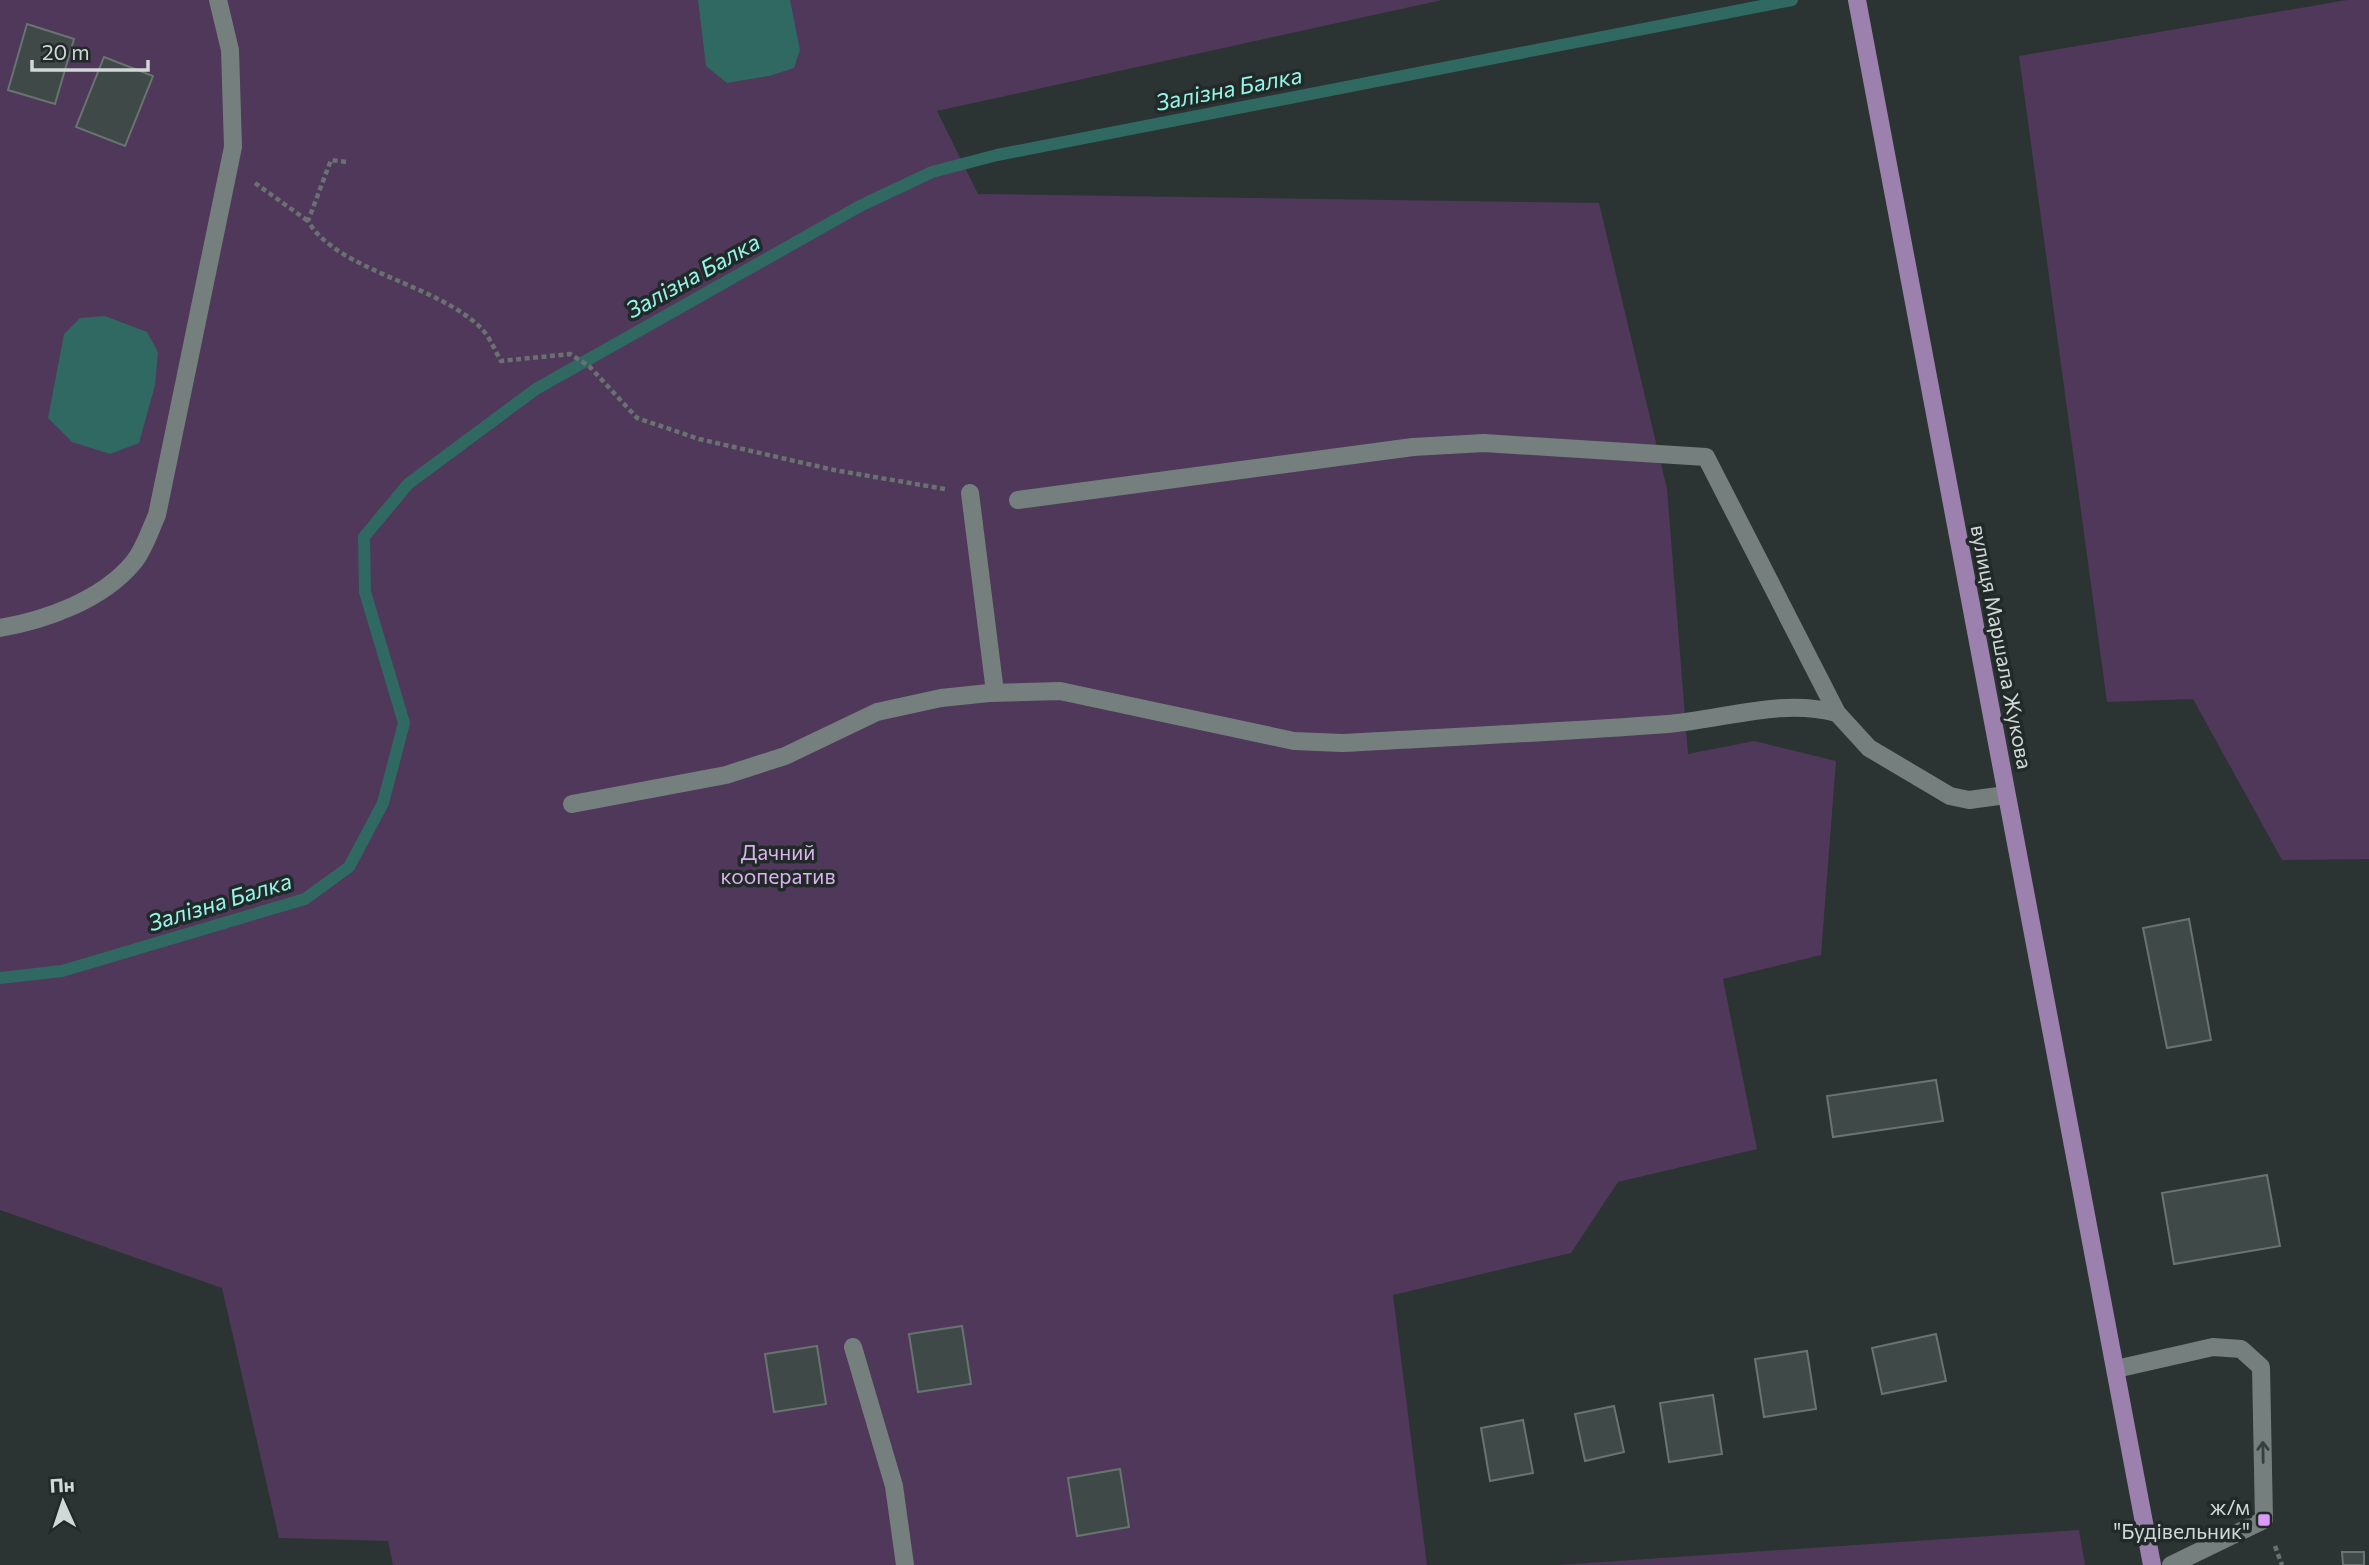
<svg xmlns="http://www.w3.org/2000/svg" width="2369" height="1565" viewBox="0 0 2369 1565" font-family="Commissioner,sans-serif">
	<rect width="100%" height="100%" fill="#2b3433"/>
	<g fill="#4f3859">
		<path d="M 0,0 L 1442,0 L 937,111 L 978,194 L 1599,203 L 1667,489 L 1688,754 L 1754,741 L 1836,761 L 1821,955 L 1723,979 L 1757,1149 L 1618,1182 L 1571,1253 L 1393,1295 L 1427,1565 L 393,1565 L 388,1541 L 279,1538 L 222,1288 L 0,1210 Z"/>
		<path d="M 2347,0 L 2369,0 L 2369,859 L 2282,860 L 2193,699 L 2107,702 L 2019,56 Z"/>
		<path d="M 2079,1530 L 2085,1565 L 1558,1565 Z"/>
	</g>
	<g fill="#2f6962">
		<path d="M 698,0 L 790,0 L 800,50 L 794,68 L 769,76 L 727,83 L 706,66 Z"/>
		<path d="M 105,316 L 147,332 L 158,352 L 155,385 L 139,443 L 110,454 L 72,442 L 48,418 L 64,334 L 80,318 Z"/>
	</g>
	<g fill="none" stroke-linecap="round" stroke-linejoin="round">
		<path stroke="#2f6962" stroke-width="12" d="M 0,978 L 62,971 L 305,899 L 349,867 L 383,803 L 404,723 L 365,592 L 364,537 L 408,484 L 536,389 L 860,206 L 932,172 L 997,155 L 1792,0"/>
	</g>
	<g fill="#3f4947" stroke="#697472" stroke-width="2">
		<path d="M 27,24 L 74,39 L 55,104 L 8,90 Z"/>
		<path d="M 104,57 L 153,76 L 125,146 L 76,127 Z"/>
		<path d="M 2189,919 L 2211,1040 L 2167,1048 L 2143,928 Z"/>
		<path d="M 1936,1080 L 1943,1121 L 1833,1137 L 1827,1096 Z"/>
		<path d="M 2267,1175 L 2280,1246 L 2174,1264 L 2162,1193 Z"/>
		<path d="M 962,1326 L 971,1384 L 918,1392 L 909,1334 Z"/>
		<path d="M 1936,1334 L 1946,1381 L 1882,1394 L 1872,1348 Z"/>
		<path d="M 817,1346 L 826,1404 L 774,1412 L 765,1354 Z"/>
		<path d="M 1807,1351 L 1816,1409 L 1764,1417 L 1755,1359 Z"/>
		<path d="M 1713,1395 L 1722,1454 L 1669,1462 L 1660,1403 Z"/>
		<path d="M 1614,1406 L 1624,1452 L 1585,1461 L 1575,1414 Z"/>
		<path d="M 1523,1420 L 1533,1473 L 1490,1481 L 1481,1428 Z"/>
		<path d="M 1120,1469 L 1129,1527 L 1077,1536 L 1068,1478 Z"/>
		<path d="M 2342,1552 L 2364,1552 L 2364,1565 L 2343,1565 Z"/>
	</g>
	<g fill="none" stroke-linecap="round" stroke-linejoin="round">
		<g stroke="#6a7271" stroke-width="4.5" stroke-dasharray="5 3.5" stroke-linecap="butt">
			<path d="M 346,162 L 331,160 L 308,221 C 337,271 437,284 481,328 C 490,337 495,351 501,361 L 570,354 L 589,366 L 637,418 L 699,439 L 834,470 L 945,489"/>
			<path d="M 255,183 L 308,221"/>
			<path d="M 2275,1546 L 2282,1565"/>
		</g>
		<g stroke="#75807e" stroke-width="18">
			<path d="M 970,493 L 995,692"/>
			<path d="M 1018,500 L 1413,447 L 1484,443 L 1706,457 L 1837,713 L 1869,748 L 1950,796 L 1969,800 L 2006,795"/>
			<path d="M 0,628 C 46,620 102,600 133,563 C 144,550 150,530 157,515 L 233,147 L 230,50 L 218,0"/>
			<path d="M 572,804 L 726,775 L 785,756 L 877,712 L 941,698 L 989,693 L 1060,691 L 1294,741 L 1342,743 C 1451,737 1560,732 1668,724 C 1726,719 1781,698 1837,713"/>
			<path d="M 853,1347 L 894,1486 L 905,1565"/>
			<path d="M 2116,1369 L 2213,1347 L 2241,1349 L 2261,1367 L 2264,1520 L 2171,1565"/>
		</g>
		<path stroke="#9c80ad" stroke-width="18" d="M 1857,0 L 2152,1565"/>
	</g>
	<defs><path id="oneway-shaft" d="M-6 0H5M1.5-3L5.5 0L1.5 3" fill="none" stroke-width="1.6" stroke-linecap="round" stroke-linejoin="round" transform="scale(1.75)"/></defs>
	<use stroke="#36403e" href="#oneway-shaft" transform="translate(2263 1452) rotate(-91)"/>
	<rect fill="#da9af6" stroke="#212a29" stroke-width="2.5" x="2257" y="1513" width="14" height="14" rx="3.5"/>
	<g text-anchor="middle" stroke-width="7" stroke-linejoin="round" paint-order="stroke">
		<g font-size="21" fill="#d2d8d7" stroke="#212a29">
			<text transform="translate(2001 647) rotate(79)" y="7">вулиця Маршала Жукова</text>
		</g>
		<g font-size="21" fill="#dbb2ed" stroke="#212a29">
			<text x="778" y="860">Дачний<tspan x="778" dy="24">кооператив</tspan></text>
		</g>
		<g font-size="21" fill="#d2d8d7" stroke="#212a29" text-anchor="end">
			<text x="2250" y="1515">ж/м<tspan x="2250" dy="24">"Будівельник"</tspan></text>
		</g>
		<g font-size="23" font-style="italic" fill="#96f5e8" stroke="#212a29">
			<text transform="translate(1229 89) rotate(-11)" y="8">Залізна Балка</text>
			<text transform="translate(693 276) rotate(-29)" y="8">Залізна Балка</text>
			<text transform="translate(220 902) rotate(-17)" y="8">Залізна Балка</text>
		</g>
	</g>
	<g transform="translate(63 1502) rotate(357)" stroke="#212a29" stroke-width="5" paint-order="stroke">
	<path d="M0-5L12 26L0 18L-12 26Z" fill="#d2d8d7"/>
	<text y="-10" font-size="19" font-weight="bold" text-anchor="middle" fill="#d2d8d7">Пн</text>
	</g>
	<path d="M32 60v10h116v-10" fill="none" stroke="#d2d8d7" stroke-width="3.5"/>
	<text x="42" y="60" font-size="21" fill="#d2d8d7" stroke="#212a29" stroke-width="5" paint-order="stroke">20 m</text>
</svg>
